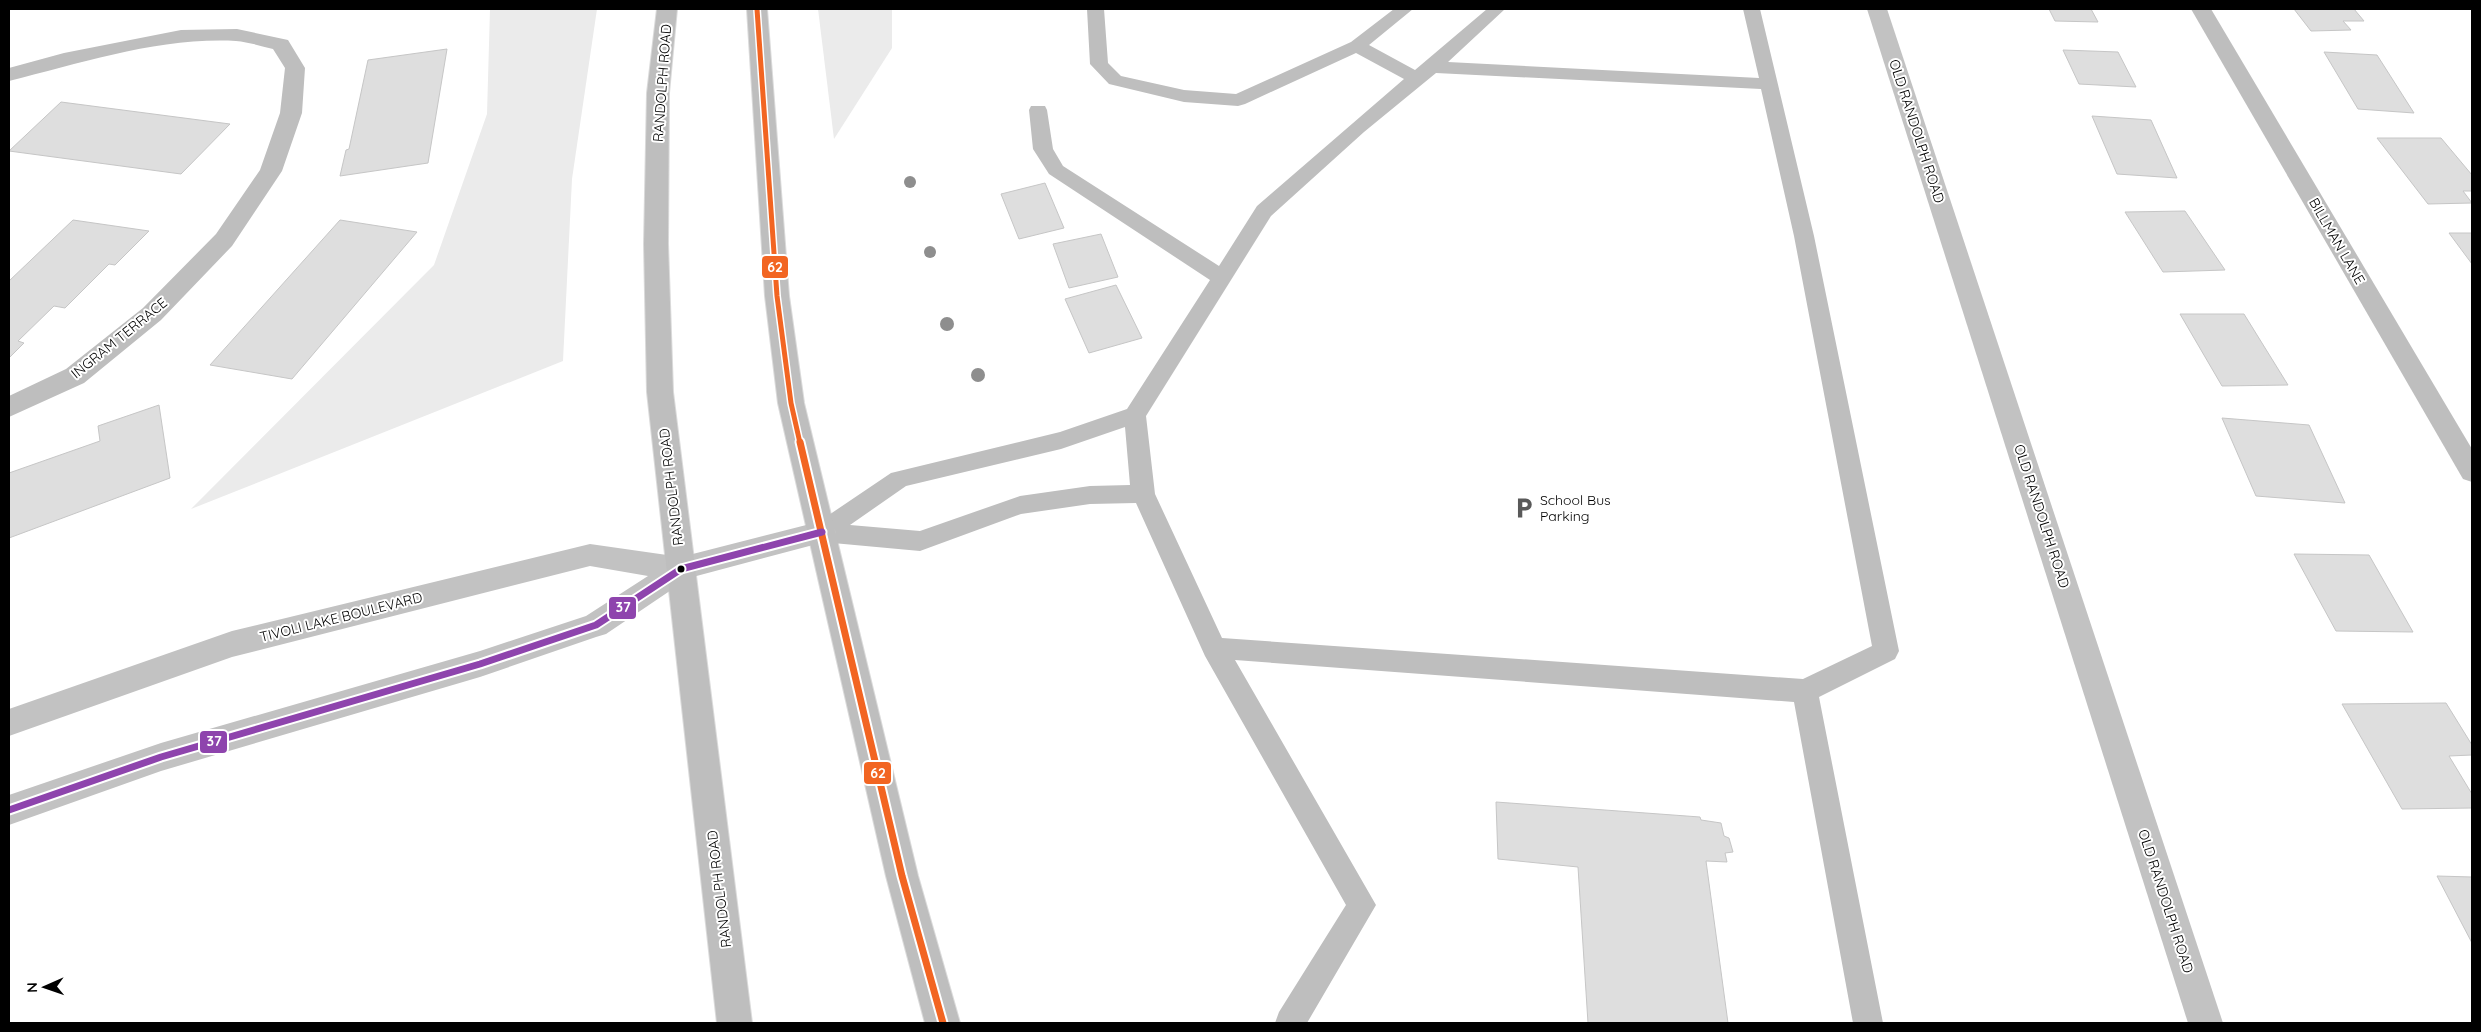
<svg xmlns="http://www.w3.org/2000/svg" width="2481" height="1032" viewBox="0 0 2481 1032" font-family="Quicksand,sans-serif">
	<rect width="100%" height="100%" fill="#fff"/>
	<g fill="#ebebeb">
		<path d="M 490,9 L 597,9 L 572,179 L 563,361 L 191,509 L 434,265 L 487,114 Z"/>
		<path d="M 818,9 L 892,9 L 892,48 L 834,139 Z"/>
	</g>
	<g fill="#dedede" stroke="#c6c6c6">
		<path d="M 2049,9 L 2091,9 L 2098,22 L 2055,21 Z"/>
		<path d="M 2294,9 L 2354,9 L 2364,21 L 2343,21 L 2351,30 L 2311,31 Z"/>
		<path d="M 447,49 L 428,163 L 340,176 L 346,150 L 349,149 L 368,60 Z"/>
		<path d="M 2063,50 L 2118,52 L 2136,87 L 2079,84 Z"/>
		<path d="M 2324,52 L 2377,55 L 2414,113 L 2358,109 Z"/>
		<path d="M 61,102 L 230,124 L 181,174 L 9,151 Z"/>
		<path d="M 2092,116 L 2151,120 L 2177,178 L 2117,174 Z"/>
		<path d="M 2377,138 L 2441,138 L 2472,175 L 2472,191 L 2463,191 L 2472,203 L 2428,204 Z"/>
		<path d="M 1045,183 L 1064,228 L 1019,239 L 1001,194 Z"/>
		<path d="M 2185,211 L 2225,270 L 2163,272 L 2125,212 Z"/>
		<path d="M 73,220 L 149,231 L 115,265 L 109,264 L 65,308 L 54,306 L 18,341 L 24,343 L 9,358 L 9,281 Z"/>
		<path d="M 340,220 L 417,232 L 292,379 L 210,365 Z"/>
		<path d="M 2449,233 L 2472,233 L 2472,264 Z"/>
		<path d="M 1101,234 L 1118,277 L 1069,288 L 1053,244 Z"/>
		<path d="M 1116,285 L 1142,338 L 1089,353 L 1065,299 Z"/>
		<path d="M 2180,314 L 2244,314 L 2288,385 L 2222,386 Z"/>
		<path d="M 159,405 L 170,478 L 9,538 L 9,473 L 100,441 L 98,426 Z"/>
		<path d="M 2222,418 L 2309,425 L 2345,503 L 2256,496 Z"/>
		<path d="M 2294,554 L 2369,555 L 2413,632 L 2336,631 Z"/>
		<path d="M 2446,703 L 2472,745 L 2472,755 L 2449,756 L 2472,794 L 2472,808 L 2402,809 L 2342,704 Z"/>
		<path d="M 1496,802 L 1700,817 L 1701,820 L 1721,823 L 1724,836 L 1729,838 L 1733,852 L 1725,853 L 1727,862 L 1706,861 L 1728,1023 L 1588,1023 L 1578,867 L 1498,859 Z"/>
		<path d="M 2437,876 L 2472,877 L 2472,943 Z"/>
	</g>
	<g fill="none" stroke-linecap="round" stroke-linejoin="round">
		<g stroke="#dbdbdb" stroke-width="2">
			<g id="primary">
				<path d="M 657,9 L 677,9 L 669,93 L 668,244 L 673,392 L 752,1023 L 717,1023 L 647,392 L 644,244 L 647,93 Z"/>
				<path d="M 747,9 L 767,9 L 789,296 L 804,403 L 918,876 L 960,1023 L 925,1023 L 886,876 L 778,403 L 765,296 Z"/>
			</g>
		</g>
		<path fill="#bebebe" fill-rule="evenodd" d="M 1087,9 L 1104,9 L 1108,63 L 1121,76 L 1184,90 L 1236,94 L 1351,42 L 1394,9 L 1413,9 L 1369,45 L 1415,70 L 1487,9 L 1505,9 L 1448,62 L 1759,78 L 1743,9 L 1760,9 L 1814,236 L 1899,651 L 1895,659 L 1819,697 L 1883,1023 L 1853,1023 L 1794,702 L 1235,660 L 1376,905 L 1307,1023 L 1275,1023 L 1279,1012 L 1346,905 L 1205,656 L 1136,503 L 1090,504 L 1021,514 L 920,551 L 822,542 L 814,539 L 810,532 L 814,525 L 891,473 L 1060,432 L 1127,409 L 1210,280 L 1049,174 L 1033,149 L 1029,110 L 1031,106 L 1045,106 L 1047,110 L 1053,149 L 1063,166 L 1219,266 L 1257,206 L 1404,79 L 1356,53 L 1245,104 L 1238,106 L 1184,102 L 1109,84 L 1090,64 ZM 1436,73 L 1761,89 L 1794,236 L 1872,646 L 1803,679 L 1222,638 L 1155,494 L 1146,416 L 1271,216 L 1364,132 ZM 1125,427 L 1130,485 L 1090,486 L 1020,496 L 920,531 L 850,525 L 906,486 L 1061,449 Z"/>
		<g fill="#bebebe" fill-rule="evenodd">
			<path d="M 2191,9 L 2211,9 L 2472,449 L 2472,482 L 2463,479 Z"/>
			<path d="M 237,29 L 288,40 L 305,68 L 302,113 L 282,171 L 232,246 L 161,320 L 84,383 L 9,417 L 9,396 L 66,369 L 143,308 L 216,234 L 260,170 L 280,113 L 285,68 L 273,49 C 261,46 248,42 236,41 C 159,37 83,63 9,81 L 9,68 L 64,53 L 181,30 Z"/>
		</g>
		<g fill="#c2c2c2" fill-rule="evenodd">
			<path d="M 1867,9 L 1887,9 L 2223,1023 L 2188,1023 Z"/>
			<path d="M 822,521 L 832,524 L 836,532 L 832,540 L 689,578 L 606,634 L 596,637 L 480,677 L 161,771 L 9,825 L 9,795 L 161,743 L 480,651 L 586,616 L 648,576 L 590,566 L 232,657 L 9,736 L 9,709 L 232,631 L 590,544 L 681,557 Z"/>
		</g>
		<use href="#primary" fill="#bebebe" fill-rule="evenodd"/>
		<g stroke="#fff" stroke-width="8">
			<path id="bus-1-far1" d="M 757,9 L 777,296 L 791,403 L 800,443"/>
		</g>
		<g stroke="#fff" stroke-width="11">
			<path id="bus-1" d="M 800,442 L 902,876 L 943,1023"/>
		</g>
		<g stroke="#fff" stroke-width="11">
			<path id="bus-2" d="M 9,810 L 161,757 L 480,664 L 596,625 L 681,569 L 822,532"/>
		</g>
		<use href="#bus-1-far1" stroke="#f26522" stroke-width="5"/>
		<use href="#bus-1" stroke="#f26522" stroke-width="7"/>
		<use href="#bus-2" stroke="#8e44ad" stroke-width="7"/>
	</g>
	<g fill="#8e8e8e">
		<circle cx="910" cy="182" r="6"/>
		<circle cx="930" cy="252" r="6"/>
		<circle cx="947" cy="324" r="7"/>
		<circle cx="978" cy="375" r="7"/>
	</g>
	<defs>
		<g id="parking-bare" transform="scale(1.725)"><path d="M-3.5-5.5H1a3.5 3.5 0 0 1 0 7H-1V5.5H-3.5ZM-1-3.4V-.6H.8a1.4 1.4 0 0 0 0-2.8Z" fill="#595959" stroke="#fff" stroke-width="2.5" paint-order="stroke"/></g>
	</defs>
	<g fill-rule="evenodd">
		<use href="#parking-bare" x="1524" y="508"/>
	</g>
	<circle fill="#000" stroke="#fff" stroke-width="2" cx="681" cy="569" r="4.5"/>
	<g text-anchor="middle" stroke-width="4" stroke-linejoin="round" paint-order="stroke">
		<g font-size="14" fill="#000" stroke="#fff">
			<text transform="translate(662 83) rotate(-86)" y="5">RANDOLPH ROAD</text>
			<text transform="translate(1917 131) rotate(72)" y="5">OLD RANDOLPH ROAD</text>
			<text transform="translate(2337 241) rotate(60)" y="5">BILLMAN LANE</text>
			<text transform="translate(119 338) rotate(-39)" y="5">INGRAM TERRACE</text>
			<text transform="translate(671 487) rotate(-97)" y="5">RANDOLPH ROAD</text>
			<text transform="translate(2042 516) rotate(72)" y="5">OLD RANDOLPH ROAD</text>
			<text transform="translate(341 617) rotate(-14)" y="5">TIVOLI LAKE BOULEVARD</text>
			<text transform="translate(719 889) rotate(-97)" y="5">RANDOLPH ROAD</text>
			<text transform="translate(2166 901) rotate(72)" y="5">OLD RANDOLPH ROAD</text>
		</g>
		<g font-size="14" fill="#000" stroke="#fff" text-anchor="start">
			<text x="1540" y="505">School Bus<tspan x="1540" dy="16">Parking</tspan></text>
		</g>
	</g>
	<g stroke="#fff" stroke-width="2">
		<rect x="761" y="255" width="28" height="24" rx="5" fill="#f26522"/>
		<rect x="608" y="596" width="29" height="24" rx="5" fill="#8e44ad"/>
		<rect x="199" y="730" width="29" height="24" rx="5" fill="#8e44ad"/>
		<rect x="863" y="761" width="29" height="24" rx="5" fill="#f26522"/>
	</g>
	<g font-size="14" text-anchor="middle" font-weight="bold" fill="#fff">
		<text x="775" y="272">62</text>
		<text x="623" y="612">37</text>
		<text x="214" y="746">37</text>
		<text x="878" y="778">62</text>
	</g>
	<rect width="2481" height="1032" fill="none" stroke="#000000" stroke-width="20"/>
	<g transform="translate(45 987) rotate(268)" stroke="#ffffff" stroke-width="4" paint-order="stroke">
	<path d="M0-4L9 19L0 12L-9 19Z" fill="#000000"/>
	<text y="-8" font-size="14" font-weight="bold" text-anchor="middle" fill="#000000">N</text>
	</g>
</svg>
